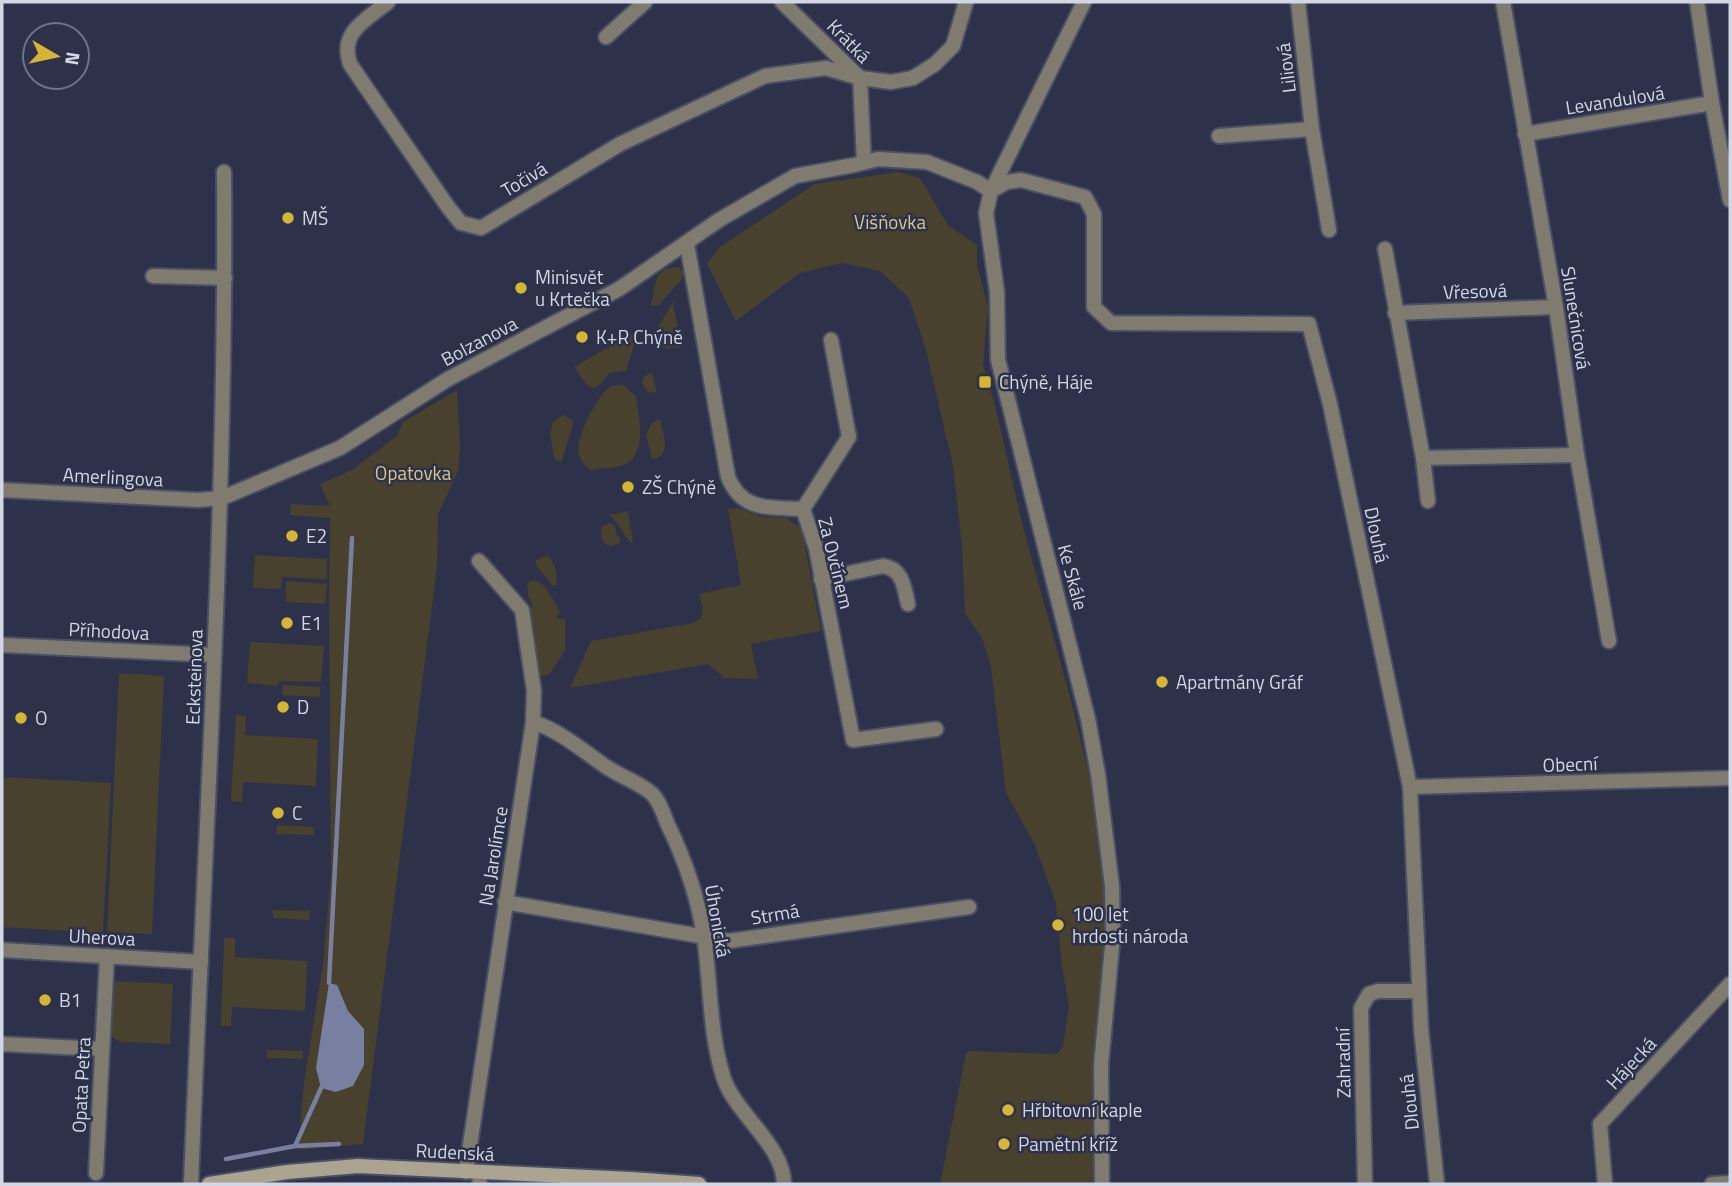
<svg xmlns="http://www.w3.org/2000/svg" width="1732" height="1186" viewBox="0 0 1732 1186" font-family="'Titillium Web',sans-serif">
	<rect width="100%" height="100%" fill="#2d3149"/>
	<g fill="#47412e">
		<path d="M 898,172 L 920,178 L 948,225 L 977,245 L 977,265 L 988,307 L 983,364 L 995,405 L 1024,531 L 1069,693 L 1091,783 L 1104,881 L 1107,940 L 1094,1070 L 1095,1184 L 940,1184 L 966,1053 L 969,1051 L 1057,1054 L 1063,1046 L 1069,1006 L 1062,967 L 1056,904 L 1035,845 L 1006,793 L 991,667 L 982,638 L 965,613 L 962,547 L 953,466 L 926,350 L 909,298 L 880,271 L 842,263 L 800,273 L 736,321 L 707,263 L 720,247 L 815,184 Z"/>
		<path d="M 678,267 L 686,274 L 659,305 L 650,306 C 658,289 649,268 678,267 Z"/>
		<path d="M 673,302 L 681,347 L 666,349 L 657,342 L 655,332 Z"/>
		<path d="M 629,334 L 637,335 L 626,371 L 611,372 C 606,376 604,382 599,385 C 588,395 581,374 574,367 L 614,344 L 613,341 Z"/>
		<path d="M 652,372 L 657,393 L 648,392 L 642,383 L 644,377 Z"/>
		<path d="M 624,385 L 636,397 C 639,416 648,455 624,465 C 614,469 600,468 590,470 C 585,466 579,458 578,451 C 577,436 598,392 612,386 C 616,385 620,385 624,385 Z"/>
		<path d="M 457,390 L 460,445 L 458,471 L 438,515 L 437,567 L 363,1144 L 298,1150 L 304,1082 L 323,964 L 331,874 L 329,604 L 330,518 L 290,515 L 291,504 L 330,506 L 320,484 L 352,470 L 397,436 L 403,422 Z"/>
		<path d="M 563,415 L 572,420 L 573,425 L 561,463 L 554,458 L 550,434 L 553,422 Z"/>
		<path d="M 660,419 C 663,434 673,457 652,459 L 646,435 L 652,423 Z"/>
		<path d="M 738,508 L 761,517 L 786,518 L 802,529 L 821,631 L 751,644 L 758,679 L 724,678 L 708,664 L 570,688 L 591,641 L 694,623 L 701,618 L 703,609 L 699,594 L 741,585 L 728,509 Z"/>
		<path d="M 628,511 L 633,542 L 631,543 C 622,534 620,523 609,515 Z"/>
		<path d="M 610,523 L 615,526 L 616,534 L 620,538 L 620,543 L 612,546 L 606,545 L 602,540 L 601,527 Z"/>
		<path d="M 255,555 L 327,559 L 327,579 L 282,577 L 281,589 L 253,588 Z"/>
		<path d="M 548,555 C 555,561 558,577 556,586 L 552,585 L 536,565 L 536,560 Z"/>
		<path d="M 534,580 L 544,585 L 560,611 L 556,618 L 565,619 L 565,650 L 550,674 L 538,677 L 528,608 L 533,607 L 528,596 L 527,583 Z"/>
		<path d="M 286,581 L 327,584 L 325,604 L 286,602 Z"/>
		<path d="M 250,642 L 324,646 L 321,682 L 279,681 L 278,686 L 247,683 Z"/>
		<path d="M 119,673 L 164,676 L 152,934 L 107,932 Z"/>
		<path d="M 283,685 L 320,687 L 320,697 L 282,695 Z"/>
		<path d="M 236,715 L 246,716 L 245,735 L 318,739 L 316,786 L 243,782 L 242,802 L 231,801 Z"/>
		<path d="M 2,777 L 111,783 L 103,933 L 2,927 Z"/>
		<path d="M 277,825 L 314,827 L 314,835 L 276,834 Z"/>
		<path d="M 273,910 L 310,911 L 309,920 L 273,918 Z"/>
		<path d="M 224,938 L 235,938 L 235,957 L 307,961 L 305,1011 L 232,1007 L 231,1026 L 221,1026 Z"/>
		<path d="M 115,981 L 173,984 L 170,1044 L 121,1042 L 114,1039 L 111,1035 Z"/>
		<path d="M 267,1050 L 303,1051 L 303,1059 L 266,1058 Z"/>
	</g>
	<path fill="#797fa1" d="M 329,983 L 337,985 L 348,1011 L 364,1029 L 364,1065 L 353,1086 L 336,1092 L 321,1088 L 316,1068 Z"/>
	<g fill="none" stroke-linecap="round" stroke-linejoin="round">
		<g stroke="#797fa1" stroke-width="4.5">
			<path d="M 329,983 L 352,538"/>
			<path d="M 295,1146 L 321,1088"/>
			<path d="M 226,1159 L 295,1146 L 339,1144"/>
		</g>
		<g stroke="#4b4f65" stroke-width="18">
			<g id="street">
				<path d="M 388,2 C 366,20 339,32 350,64 L 448,207 L 461,223 L 481,228 L 620,144 L 765,76 L 826,68 L 860,78 L 891,82 L 913,78 L 935,64 L 953,46 L 966,2"/>
				<path d="M 782,2 L 860,78 L 864,162"/>
				<path d="M 1084,2 L 991,191 L 986,213 L 997,292 L 998,360 L 1088,719 L 1098,774 L 1112,886 L 1113,936 L 1101,1065 L 1102,1184"/>
				<path d="M 1298,2 L 1312,129 L 1329,230"/>
				<path d="M 1503,2 L 1556,307 L 1577,455 L 1609,641"/>
				<path d="M 1697,2 L 1712,103 L 1730,200"/>
				<path d="M 606,37 L 645,2"/>
				<path d="M 1525,134 L 1712,103"/>
				<path d="M 1219,136 L 1312,129"/>
				<path d="M 991,191 L 1007,182 L 1021,180 L 1085,197 L 1094,214 L 1094,307 L 1111,323 L 1309,324 L 1330,404 L 1410,787 L 1421,1028 L 1437,1184"/>
				<path d="M 687,244 L 728,477 C 742,512 770,507 803,509 L 816,548 L 853,740 L 936,729"/>
				<path d="M 1385,249 L 1423,458 L 1428,501"/>
				<path d="M 153,276 L 225,278"/>
				<path d="M 1395,313 L 1556,307"/>
				<path d="M 1423,458 L 1577,455"/>
				<path d="M 2,490 L 198,500 L 222,498 L 340,448 L 448,379 L 619,289 L 719,220 L 795,176 L 854,165 L 878,159 L 927,162 L 977,182 L 991,191"/>
				<path d="M 803,509 L 849,437 L 831,340"/>
				<path d="M 821,579 L 883,566 C 903,569 904,587 908,604"/>
				<path d="M 2,645 L 214,655"/>
				<path d="M 533,722 C 560,731 582,750 605,766 C 619,776 638,782 651,793 C 659,799 664,816 668,825 C 686,862 698,897 704,937 C 711,985 709,1033 724,1079 C 736,1114 784,1146 784,1184"/>
				<path d="M 1410,787 L 1730,778"/>
				<path d="M 505,902 L 729,941 L 969,907"/>
				<path d="M 2,950 L 201,962"/>
				<path d="M 2,1044 L 102,1049"/>
				<path d="M 466,1172 L 533,722 L 534,691 L 522,610 L 479,561"/>
				<path d="M 96,1173 L 107,956"/>
				<path d="M 479,1173 L 480,1184"/>
				<path d="M 191,1184 C 204,847 227,510 224,172"/>
				<path d="M 1365,1184 L 1361,1008 L 1369,994 L 1378,991 L 1418,991"/>
				<path d="M 1605,1184 L 1600,1124 L 1730,984"/>
				<path d="M 1712,1184 L 1730,1183"/>
			</g>
		</g>
		<g stroke="#4b4f65" stroke-width="18">
			<path id="secondary" d="M 209,1184 L 287,1172 L 358,1166 L 631,1179 L 699,1184"/>
		</g>
		<use href="#street" stroke="#7f7b6f" stroke-width="14"/>
		<use href="#secondary" stroke="#aaa490" stroke-width="14"/>
	</g>
	<g fill="#d6b534" stroke="#2d3149" stroke-width="2.5">
		<circle cx="288" cy="218" r="7"/>
		<circle cx="521" cy="288" r="7"/>
		<circle cx="582" cy="337" r="7"/>
		<rect x="978" y="375" width="14" height="14" rx="3.5"/>
		<circle cx="628" cy="487" r="7"/>
		<circle cx="292" cy="536" r="7"/>
		<circle cx="287" cy="623" r="7"/>
		<circle cx="1162" cy="682" r="7"/>
		<circle cx="283" cy="707" r="7"/>
		<circle cx="21" cy="718" r="7"/>
		<circle cx="278" cy="813" r="7"/>
		<circle cx="1058" cy="925" r="7"/>
		<circle cx="45" cy="1000" r="7"/>
		<circle cx="1008" cy="1110" r="7"/>
		<circle cx="1004" cy="1144" r="7"/>
	</g>
	<g text-anchor="middle" stroke-width="5" stroke-linejoin="round" paint-order="stroke">
		<g font-size="19" fill="#d3d6e5" stroke="#2d3149">
			<text transform="translate(849 41) rotate(46)" y="7">Krátká</text>
			<text transform="translate(1286 68) rotate(-97)" y="7">Liliová</text>
			<text transform="translate(1615 100) rotate(-9)" y="7">Levandulová</text>
			<text transform="translate(524 179) rotate(-31)" y="7">Točivá</text>
			<text transform="translate(1475 291) rotate(-2)" y="7">Vřesová</text>
			<text transform="translate(1576 318) rotate(81)" y="7">Slunečnicová</text>
			<text transform="translate(479 341) rotate(-28)" y="7">Bolzanova</text>
			<text transform="translate(113 477) rotate(3)" y="7">Amerlingova</text>
			<text transform="translate(1377 535) rotate(78)" y="7">Dlouhá</text>
			<text transform="translate(836 563) rotate(76)" y="7">Za Ovčínem</text>
			<text transform="translate(1073 577) rotate(75)" y="7">Ke Skále</text>
			<text transform="translate(109 631) rotate(3)" y="7">Příhodova</text>
			<text transform="translate(194 677) rotate(-88)" y="7">Ecksteinova</text>
			<text transform="translate(1570 764) rotate(-2)" y="7">Obecní</text>
			<text transform="translate(493 856) rotate(-81)" y="7">Na Jarolímce</text>
			<text transform="translate(775 914) rotate(-9)" y="7">Strmá</text>
			<text transform="translate(718 921) rotate(80)" y="7">Úhonická</text>
			<text transform="translate(102 937) rotate(3)" y="7">Uherova</text>
			<text transform="translate(1343 1063) rotate(-91)" y="7">Zahradní</text>
			<text transform="translate(1631 1063) rotate(-47)" y="7">Hájecká</text>
			<text transform="translate(81 1085) rotate(-87)" y="7">Opata Petra</text>
			<text transform="translate(1409 1102) rotate(-96)" y="7">Dlouhá</text>
			<text transform="translate(455 1152) rotate(3)" y="7">Rudenská</text>
		</g>
		<g font-size="19" fill="#d3d6e5" stroke="#2d3149" text-anchor="start">
			<text x="302" y="225">MŠ</text>
			<text x="535" y="284">Minisvět<tspan x="535" dy="22">u Krtečka</tspan></text>
			<text x="596" y="344">K+R Chýně</text>
			<text x="999" y="389">Chýně, Háje</text>
			<text x="642" y="494">ZŠ Chýně</text>
			<text x="306" y="543">E2</text>
			<text x="301" y="630">E1</text>
			<text x="1176" y="689">Apartmány Gráf</text>
			<text x="297" y="714">D</text>
			<text x="35" y="725">O</text>
			<text x="292" y="820">C</text>
			<text x="1072" y="921">100 let<tspan x="1072" dy="22">hrdosti národa</tspan></text>
			<text x="59" y="1007">B1</text>
			<text x="1022" y="1117">Hřbitovní kaple</text>
			<text x="1018" y="1151">Pamětní kříž</text>
		</g>
		<g font-size="19" fill="#d9c689" stroke="#2d3149">
			<text x="890" y="229">Višňovka</text>
			<text x="413" y="480">Opatovka</text>
		</g>
	</g>
	<rect width="1732" height="1186" fill="none" stroke="#d3d6e5" stroke-width="7"/>
	<g transform="translate(56 56) rotate(99)"><circle r="33" fill="#2d3149" stroke="#6f7387" stroke-width="2"/>
	<path d="M0-5L12 26L0 18L-12 26Z" fill="#d6b534"/>
	<text y="-10" font-size="19" font-weight="bold" text-anchor="middle" fill="#d3d6e5">N</text>
	</g>
</svg>
